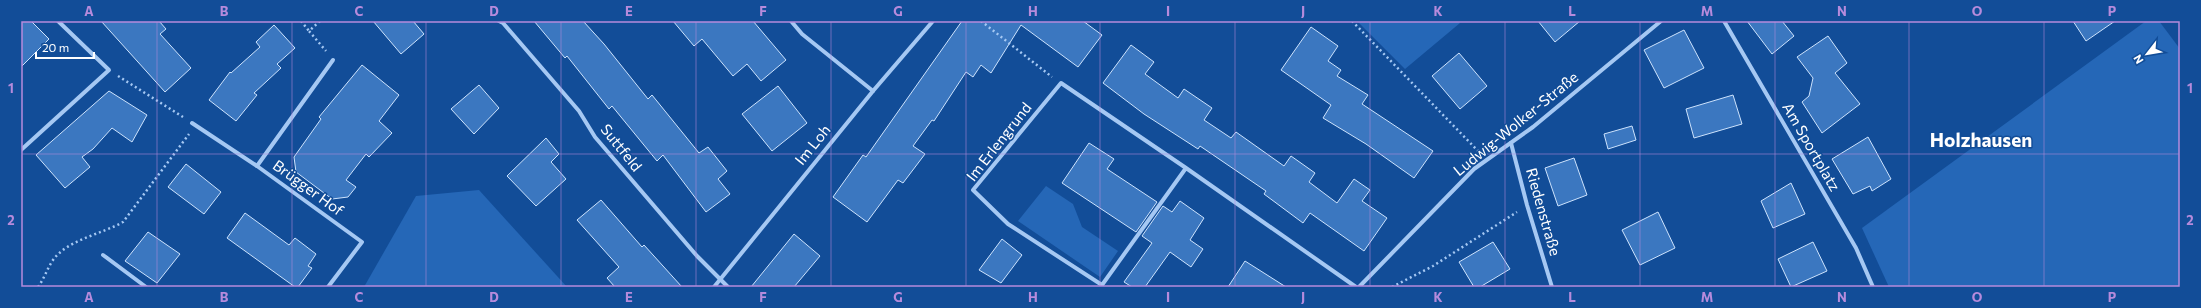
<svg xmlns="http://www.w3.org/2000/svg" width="2201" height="308" font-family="Commissioner,sans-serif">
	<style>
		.green { fill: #2567b7 }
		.building { fill: #3b77c0; stroke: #cde3fd }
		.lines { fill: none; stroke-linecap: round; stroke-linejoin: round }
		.path { stroke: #a5c8f3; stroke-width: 2.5; stroke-dasharray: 2 3; stroke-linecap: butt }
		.minor { stroke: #a5c8f3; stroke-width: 4 }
		.grid { fill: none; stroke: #b68bdc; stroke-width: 1; stroke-opacity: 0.55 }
		.labels { text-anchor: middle; stroke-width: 3; stroke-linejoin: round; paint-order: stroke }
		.street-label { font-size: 15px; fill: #fff; stroke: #124d98 }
		.district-label { font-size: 19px; font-weight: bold; fill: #fff; stroke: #124d98 }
		.neatline { fill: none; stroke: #b68bdc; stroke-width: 1.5 }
		.grid-label { font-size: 13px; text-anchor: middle; font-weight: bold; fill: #b68bdc }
	</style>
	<rect width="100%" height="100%" fill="#124d98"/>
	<g class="green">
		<polygon points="1357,21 1458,21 1460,23 1405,69"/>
		<polygon points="2146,21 2159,21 2180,49 2180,287 1889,287 1862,228"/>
		<polygon points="1046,186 1073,204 1082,227 1118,251 1100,277 1018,221"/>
		<polygon points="479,190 567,287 364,287 416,196"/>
	</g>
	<g class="building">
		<polygon points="21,21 31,21 49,39 21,67"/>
		<polygon points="101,21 159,21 166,29 160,34 191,68 165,92"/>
		<polygon points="373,21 413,21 424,34 401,54"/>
		<polygon points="534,21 583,21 604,44 648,99 652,95 699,153 708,147 727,171 718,179 730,194 706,212 663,155 657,161 612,106 609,109 567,56 565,58"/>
		<polygon points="673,21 753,21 786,60 761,81 747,64 733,76 702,39 694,46"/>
		<polygon points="962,21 1083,21 1102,35 1078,67 1021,25 991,73 981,65 973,77 966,72 934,121 932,120 913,146 925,154 903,183 898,180 867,222 833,197 863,155 866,157"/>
		<polygon points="1538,21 1580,21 1555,42"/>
		<polygon points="1747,21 1782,21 1794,36 1772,54"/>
		<polygon points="2073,21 2115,21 2086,41"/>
		<polygon points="274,25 295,48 277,64 281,68 254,93 257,95 236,121 209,100 230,72 231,73 260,47 256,42"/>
		<polygon points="1311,27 1338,46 1328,61 1341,70 1337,76 1368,95 1362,104 1433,151 1414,178 1366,144 1323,118 1331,105 1281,70"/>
		<polygon points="1684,30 1704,68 1664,88 1644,50"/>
		<polygon points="1828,36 1847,63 1835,73 1860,104 1822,133 1802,102 1809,96 1813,78 1797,57"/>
		<polygon points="1131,45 1154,62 1145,74 1178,98 1184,89 1212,108 1204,120 1231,138 1236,132 1284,166 1291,156 1315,173 1309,182 1337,203 1354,179 1370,190 1362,201 1387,218 1364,251 1310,213 1303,223 1264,194 1266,191 1200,146 1198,149 1144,114 1103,83"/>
		<polygon points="1459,53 1487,86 1460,109 1432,76"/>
		<polygon points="362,65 399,95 379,121 392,133 369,157 366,154 346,180 356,187 348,197 332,199 296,172 294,157 321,119 319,117"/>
		<polygon points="479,85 499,108 474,134 451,109"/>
		<polygon points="778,86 807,123 772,151 742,114"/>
		<polygon points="109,91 147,115 132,142 112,128 93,149 82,157 90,167 65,188 36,155"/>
		<polygon points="1733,95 1742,124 1694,138 1686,109"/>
		<polygon points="1632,126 1636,140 1608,149 1604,134"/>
		<polygon points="1868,137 1891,179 1872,191 1870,186 1853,194 1832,159"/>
		<polygon points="546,138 559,154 551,162 566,179 536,206 507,176"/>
		<polygon points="1089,143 1114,159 1107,169 1157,202 1136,232 1062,183"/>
		<polygon points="1574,158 1587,195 1558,206 1545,168"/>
		<polygon points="186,164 221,192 204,214 168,187"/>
		<polygon points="1791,183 1805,214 1773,228 1761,201"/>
		<polygon points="601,200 642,247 644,245 682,287 615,287 607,278 619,267 577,220"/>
		<polygon points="1180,201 1204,218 1190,240 1203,249 1191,267 1170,252 1145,287 1132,287 1124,282 1152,243 1142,236 1163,206 1172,212"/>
		<polygon points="1658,212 1675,248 1640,265 1622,230"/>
		<polygon points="245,213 289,245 295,238 316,254 308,266 312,268 298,287 295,287 227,238"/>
		<polygon points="148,232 180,254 157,283 125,261"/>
		<polygon points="794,234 820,256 794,287 751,287"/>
		<polygon points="1002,239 1022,255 1001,283 979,270"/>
		<polygon points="1493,242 1510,269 1480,287 1474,287 1459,262"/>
		<polygon points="1813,242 1827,271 1791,287 1778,259"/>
		<polygon points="1245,261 1286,287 1228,287"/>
	</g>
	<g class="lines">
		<g class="path">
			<polyline points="301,21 309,31"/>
			<polyline points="320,21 309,31 326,51"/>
			<polyline points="981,21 1052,77"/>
			<polyline points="1352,21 1479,152"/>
			<polyline points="118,76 183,117"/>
			<path d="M38,287C44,279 47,269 53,260C67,240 102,234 123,222L189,134"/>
			<polyline points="1392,287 1433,266 1517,212"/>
		</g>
		<g class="minor">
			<polyline points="499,21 503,23 579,111 595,137 697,256 728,287"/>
			<polyline points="791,21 802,34 873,91"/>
			<polyline points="1724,21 1856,248 1873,287"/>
			<polyline points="192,123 257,166 362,242 328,287"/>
			<polyline points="1511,143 1527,205 1552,287"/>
			<polyline points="21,150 109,70 58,21"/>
			<polyline points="257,166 333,60"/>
			<polyline points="1186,168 1102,285 1008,224 973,190 1061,83 1186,168 1356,287"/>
			<polyline points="103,255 146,287"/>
			<polyline points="714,287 873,91 933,21"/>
			<polyline points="1359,287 1474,169 1533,127 1661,21"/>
		</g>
	</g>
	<path class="grid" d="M157,21V287M292,21V287M426,21V287M561,21V287M696,21V287M831,21V287M966,21V287M1100,21V287M1235,21V287M1370,21V287M1505,21V287M1640,21V287M1775,21V287M1909,21V287M2044,21V287M21,154H2180"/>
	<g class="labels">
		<g class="street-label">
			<text transform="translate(1516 124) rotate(-39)" y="5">Ludwig-Wolker-Straße</text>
			<text transform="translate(999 142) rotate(-52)" y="5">Im Erlengrund</text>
			<text transform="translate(813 145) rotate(-51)" y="5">Im Loh</text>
			<text transform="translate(1811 147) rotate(60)" y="5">Am Sportplatz</text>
			<text transform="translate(621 148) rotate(51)" y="5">Suttfeld</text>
			<text transform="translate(308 188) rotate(36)" y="5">Brügger Hof</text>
			<text transform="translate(1543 212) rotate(74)" y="5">Riedenstraße</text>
		</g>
		<g class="district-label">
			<text x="1981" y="147">Holzhausen</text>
		</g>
	</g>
	<rect width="2201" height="308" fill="none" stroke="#124d98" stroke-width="44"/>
	<g transform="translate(2147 54) rotate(239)" stroke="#124d98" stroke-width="3" paint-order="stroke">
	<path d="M0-3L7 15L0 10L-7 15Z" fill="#ffffff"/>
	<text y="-6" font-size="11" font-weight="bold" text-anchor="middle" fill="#ffffff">N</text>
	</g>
	<path d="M36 52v6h58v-6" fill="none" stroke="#ffffff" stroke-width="2"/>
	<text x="42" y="52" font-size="12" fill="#ffffff" stroke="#124d98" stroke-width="3" paint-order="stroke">20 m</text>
	<rect x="22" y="22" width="2157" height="264" class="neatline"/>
	<g class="grid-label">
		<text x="89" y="16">A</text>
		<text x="224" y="16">B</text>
		<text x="359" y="16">C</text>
		<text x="494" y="16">D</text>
		<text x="629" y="16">E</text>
		<text x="763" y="16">F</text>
		<text x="898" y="16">G</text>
		<text x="1033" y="16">H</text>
		<text x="1168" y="16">I</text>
		<text x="1303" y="16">J</text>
		<text x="1438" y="16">K</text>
		<text x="1572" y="16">L</text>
		<text x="1707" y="16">M</text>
		<text x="1842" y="16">N</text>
		<text x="1977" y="16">O</text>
		<text x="2112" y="16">P</text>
		<text x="11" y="93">1</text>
		<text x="2190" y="93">1</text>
		<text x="11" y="225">2</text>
		<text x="2190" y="225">2</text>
		<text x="89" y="302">A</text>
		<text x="224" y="302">B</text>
		<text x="359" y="302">C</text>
		<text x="494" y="302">D</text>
		<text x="629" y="302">E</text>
		<text x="763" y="302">F</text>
		<text x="898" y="302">G</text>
		<text x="1033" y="302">H</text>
		<text x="1168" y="302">I</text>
		<text x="1303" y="302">J</text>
		<text x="1438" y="302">K</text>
		<text x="1572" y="302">L</text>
		<text x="1707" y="302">M</text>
		<text x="1842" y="302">N</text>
		<text x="1977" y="302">O</text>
		<text x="2112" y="302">P</text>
	</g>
</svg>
